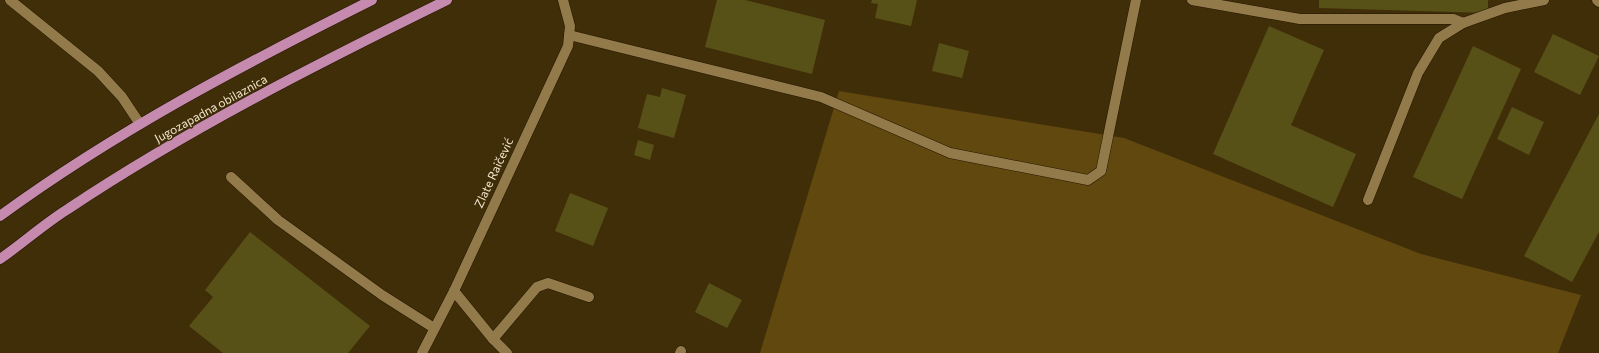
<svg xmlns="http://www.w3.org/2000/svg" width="1599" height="353" font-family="Commissioner,sans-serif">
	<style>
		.green { fill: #61480f }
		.building { fill: #575118 }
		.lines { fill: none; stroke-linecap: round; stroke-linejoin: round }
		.service-casing { stroke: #231700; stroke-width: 11 }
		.minor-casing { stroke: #231700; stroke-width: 11 }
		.primary-casing { stroke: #231700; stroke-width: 11 }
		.service { stroke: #937a4a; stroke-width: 10 }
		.minor { stroke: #937a4a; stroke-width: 10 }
		.primary { stroke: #c78aaf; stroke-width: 10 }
		.labels { text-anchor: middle; stroke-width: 3; stroke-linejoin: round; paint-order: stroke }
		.street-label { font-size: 12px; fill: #f3e6cd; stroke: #402e08 }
	</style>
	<rect width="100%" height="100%" fill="#402e08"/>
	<polygon class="green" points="839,91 1124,138 1421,254 1581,295 1558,353 760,353"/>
	<g class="building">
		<polygon points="717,0 745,0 825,20 812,74 705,47"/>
		<polygon points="872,0 917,0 911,26 875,18 878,4 871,3"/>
		<polygon points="1319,0 1488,0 1488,13 1319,8"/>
		<polygon points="1269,26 1324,50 1291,125 1356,154 1333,207 1213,154"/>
		<polygon points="1553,34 1599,56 1580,95 1534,72"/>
		<polygon points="939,43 969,51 962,78 932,71"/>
		<polygon points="1473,46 1521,69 1462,199 1413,177"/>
		<polygon points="662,88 686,95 674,138 638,128 647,94 660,97"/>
		<polygon points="1512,107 1544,122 1529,155 1497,139"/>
		<polygon points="1599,114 1599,232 1572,282 1524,256"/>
		<polygon points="638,140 654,145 650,160 634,155"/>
		<polygon points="570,193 608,208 593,246 555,231"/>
		<polygon points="250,232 370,326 348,353 223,353 189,326 213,297 205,290"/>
		<polygon points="709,283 742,300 727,328 695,312"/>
	</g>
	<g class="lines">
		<defs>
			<g id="service">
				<polyline points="1192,0 1300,19 1453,19 1463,23"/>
				<polyline points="1597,0 1599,2"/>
				<polyline points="569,35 821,97 950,153 1088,180 1101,171 1136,0"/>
				<polyline points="231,177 278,220 382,295 434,328"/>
				<polyline points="1368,200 1418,73 1439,38 1463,23 1505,8 1544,0"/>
				<polyline points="454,291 493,339 507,353"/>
				<polyline points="493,339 537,287 548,283 589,297"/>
				<polyline points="680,353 681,351"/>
			</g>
			<g id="minor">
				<polyline points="10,0 98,71 122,97 140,124"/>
				<polyline points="422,353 454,291 568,46 570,26 563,0"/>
			</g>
			<g id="primary">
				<path d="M0,216C116,131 244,64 372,0"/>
				<path d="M0,259C23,243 44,224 68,209C188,129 317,64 447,0"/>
			</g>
		</defs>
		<use href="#service" class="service-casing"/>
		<use href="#minor" class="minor-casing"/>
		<use href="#primary" class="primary-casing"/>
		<use href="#service" class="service"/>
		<use href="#minor" class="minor"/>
		<use href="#primary" class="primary"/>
	</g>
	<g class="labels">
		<g class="street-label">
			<text transform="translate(211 109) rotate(-29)" y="4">Jugozapadna obilaznica</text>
			<text transform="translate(494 173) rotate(-65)" y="4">Zlate Raičević</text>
		</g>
	</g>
</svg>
